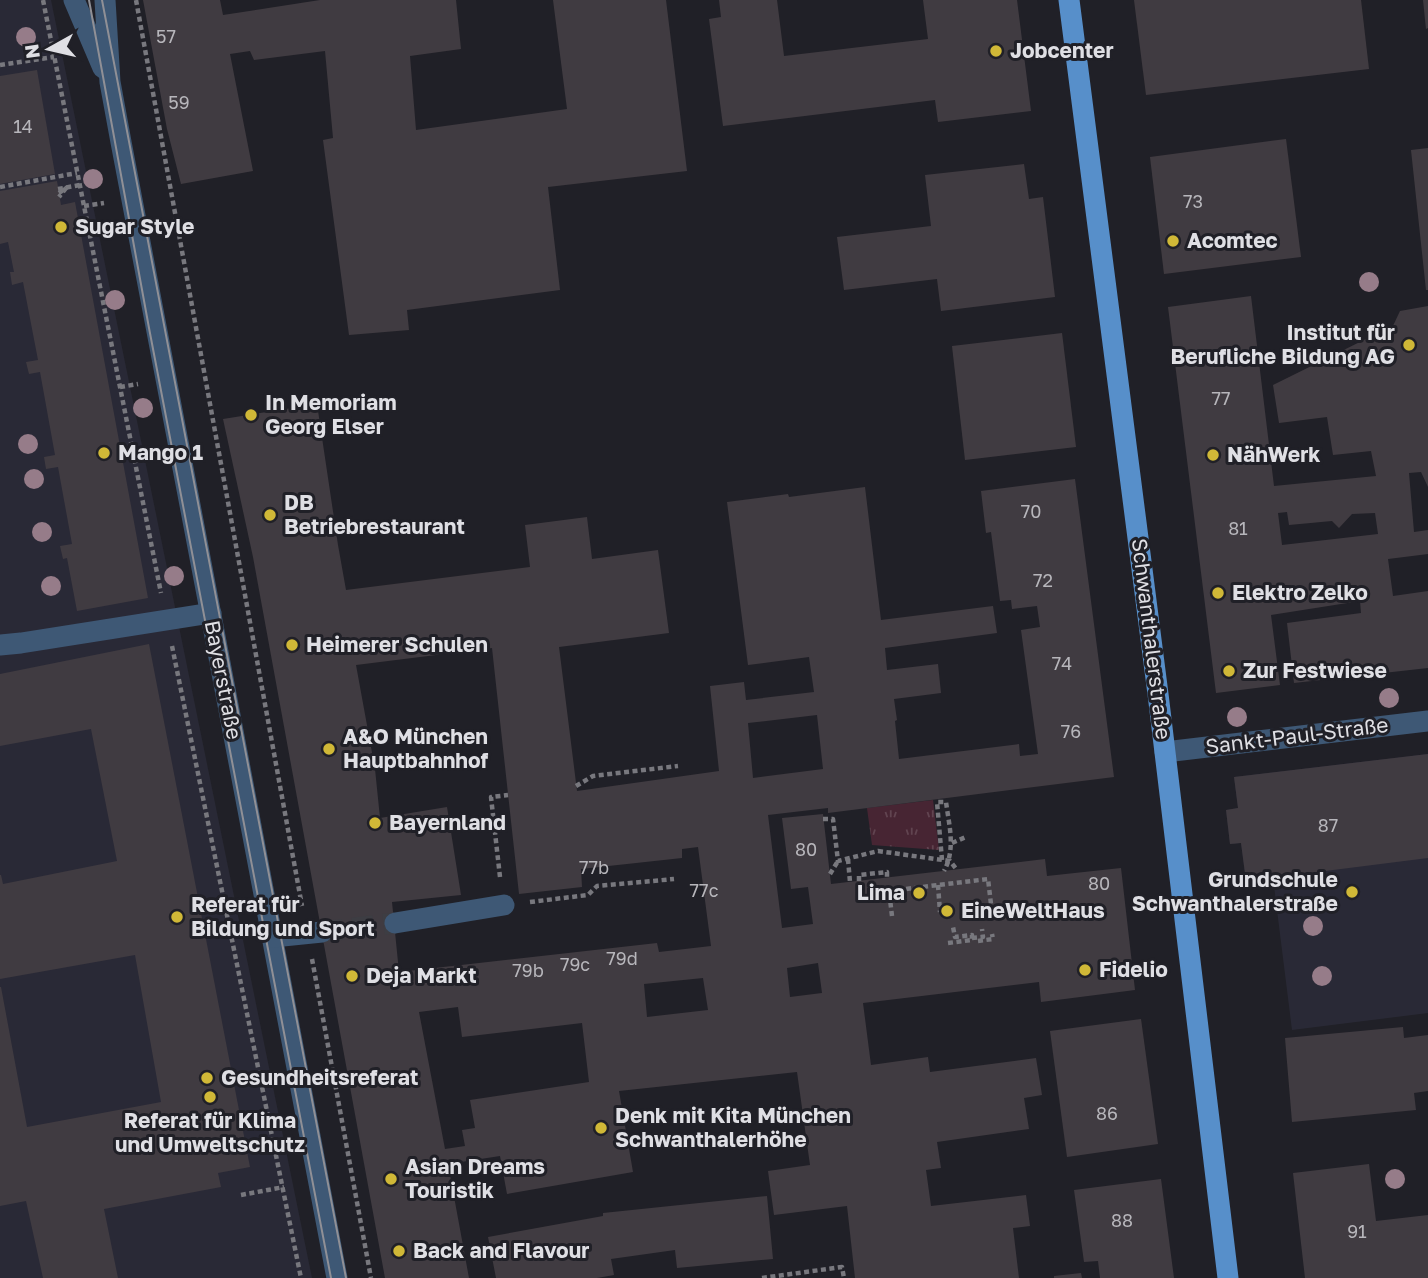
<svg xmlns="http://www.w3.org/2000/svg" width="1428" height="1278" font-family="'Golos Text',sans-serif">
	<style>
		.built { fill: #292936 }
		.grass { fill: url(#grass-tufts) }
		.building { fill: #403b41; fill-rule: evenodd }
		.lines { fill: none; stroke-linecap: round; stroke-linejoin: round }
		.minor-tunnel { stroke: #3d3d43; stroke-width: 21; stroke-dasharray: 21 10; stroke-linecap: butt }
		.path { stroke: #78787e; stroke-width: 4.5; stroke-dasharray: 5 3.5; stroke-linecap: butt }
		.minor { stroke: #3e5875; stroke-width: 21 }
		.major { stroke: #578fca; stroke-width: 21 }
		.tram { stroke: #909096; stroke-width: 2 }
		.tree { fill: #967c89 }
		.poi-dot { fill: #d0b837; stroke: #202027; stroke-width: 2.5 }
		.labels { text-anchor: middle; stroke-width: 6; stroke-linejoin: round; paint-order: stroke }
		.number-label { font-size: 18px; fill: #b7b6bb }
		.poi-label { font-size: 21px; font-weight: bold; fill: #dfdfe4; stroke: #202027; text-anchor: start }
		.street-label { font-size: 21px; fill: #dfdfe4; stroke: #202027 }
	</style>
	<defs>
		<pattern id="grass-tufts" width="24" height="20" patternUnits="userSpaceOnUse" patternTransform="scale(1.75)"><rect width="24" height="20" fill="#472533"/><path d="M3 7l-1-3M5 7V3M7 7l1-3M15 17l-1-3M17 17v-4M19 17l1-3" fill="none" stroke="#614450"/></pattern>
	</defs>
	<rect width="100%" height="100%" fill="#202027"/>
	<g class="built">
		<polygon points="0,0 51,0 312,1278 0,1278"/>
		<polygon points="1428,754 1428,1013 1292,1030 1273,878 1246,881 1241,843 1230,844 1226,810 1238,808 1234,777"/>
	</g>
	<polygon class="grass" points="933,800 939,850 872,845 867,808"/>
	<g class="building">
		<polygon points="143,0 220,0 223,15 320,0 456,0 461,49 410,56 416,130 567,109 553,0 666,0 687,171 548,187 560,290 407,310 409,330 349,335 323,140 333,138 325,51 254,60 250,51 230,54 253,171 181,184 167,129"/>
		<polygon points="719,0 777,0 784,56 928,39 923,0 1017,0 1031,111 938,122 935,100 723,126 709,19 721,17"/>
		<polygon points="1134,0 1361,0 1369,69 1146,95"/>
		<polygon points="1423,0 1428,0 1428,28 1426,29"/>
		<polygon points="37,70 55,174 0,184 0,76"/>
		<polygon points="1286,139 1301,257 1164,274 1150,157"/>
		<polygon points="1428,148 1428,290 1426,290 1411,150"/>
		<polygon points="1024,164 1029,199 1043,197 1055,297 941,311 937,279 844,290 837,237 931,226 925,175"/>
		<polygon points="57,181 61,205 75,202 148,598 77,611 67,558 63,559 60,546 72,544 58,467 46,469 44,457 55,455 40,372 29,374 26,362 38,360 23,282 12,285 10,272 14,272 8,242 0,244 0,191"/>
		<path d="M1251,296L1274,486L1376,476L1371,451L1333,455L1327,417L1279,423L1273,385L1378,333L1392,328L1400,311L1428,306V487L1421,472L1409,473L1414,532L1428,530V554L1388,559L1393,596L1428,591V668L1294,683L1287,623L1361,613L1360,601L1271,615L1280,685L1216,693L1168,307ZM1287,512L1289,525L1332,521L1339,528L1352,514L1375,513L1378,534L1282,545L1278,513Z"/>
		<polygon points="1062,333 1076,447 965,460 952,346"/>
		<path d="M317,404L338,545L346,590L530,567L525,525L587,517L592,559L658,550L669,633L559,647L577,791L719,771L710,686L744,682L746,700L814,692L809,657L748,665L727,502L788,494L789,497L865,487L881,620L993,606L997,633L885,648L887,670L938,664L941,693L894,699L897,720L895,721L899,759L1019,744L1020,756L1038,754L1021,630L1040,627L1037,606L1012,609L1011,600L1000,601L991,532L986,533L981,491L1075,479L1114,777L828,813V808L768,815L782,928L813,924L808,887L791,889L782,818L823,814L831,884L1045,859L1047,876L1121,868L1135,990L1041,1002L1039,982L863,1003L871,1065L928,1057L930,1072L1036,1058L1042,1095L1024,1098L1029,1129L937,1142L941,1168L926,1170L931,1206L1026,1195L1030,1226L1013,1228L1019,1278H855L847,1206L774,1215L768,1171L810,1165L797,1072L619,1091L633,1172L507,1194L500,1156L448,1164L469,1278H385L253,557L223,419ZM492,648L519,894L582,887L581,869L682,858V849L698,847L711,946L659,952L657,943L399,972L392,902L461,895L447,807L380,818L375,769L356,665ZM817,715L823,769L753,778L748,723ZM818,963L822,993L790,997L787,968ZM703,978L708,1010L647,1017L644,984ZM458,1007L462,1037L582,1023L589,1082L470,1100L475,1128L462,1130L465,1146L445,1149L419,1012Z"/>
		<polygon points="149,644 250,1167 218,1173 221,1187 104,1209 118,1278 43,1278 26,1201 0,1206 0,987 1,987 27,1127 161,1102 135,955 0,979 0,875 1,875 3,884 117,861 91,729 0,746 0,674"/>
		<polygon points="1428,754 1428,858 1246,881 1241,843 1230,844 1226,810 1238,808 1234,777"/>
		<polygon points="1141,1019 1158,1144 1067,1157 1050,1031"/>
		<polygon points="1403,1027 1404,1038 1428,1035 1428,1091 1414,1093 1416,1110 1292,1122 1285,1038"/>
		<polygon points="1369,1164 1376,1221 1428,1215 1428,1278 1305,1278 1293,1173"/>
		<polygon points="1161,1179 1174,1278 1100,1278 1098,1261 1084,1262 1074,1190"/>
		<polygon points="767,1196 773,1259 677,1268 675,1250 611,1259 614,1275 597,1278 496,1278 488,1237 603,1216 603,1213"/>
		<polygon points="1081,1273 1082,1278 1054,1278 1054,1276"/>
	</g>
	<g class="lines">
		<polyline class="minor-tunnel" points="322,932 395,923"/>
		<g class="path">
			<polyline points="43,0 161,593"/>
			<polyline points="136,0 302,906"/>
			<polyline points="0,65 54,57"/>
			<polyline points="0,187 77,173"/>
			<polyline points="58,189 80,185"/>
			<polyline points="59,193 66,188 59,197"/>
			<polyline points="84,206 104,203"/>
			<polyline points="120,387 138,384"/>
			<polyline points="172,646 301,1278"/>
			<polyline points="576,786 593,776 678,766"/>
			<polyline points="823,819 833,819 838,861 878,851 950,861 957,870"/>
			<polyline points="952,843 966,837"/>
			<polyline points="848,859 850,882"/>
			<path d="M942,860L937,802H946C949,825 956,849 944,871"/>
			<polyline points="830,874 838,861"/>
			<polyline points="500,877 491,797 508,795"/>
			<polyline points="859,881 859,875 887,872 887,877"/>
			<polyline points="938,885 940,912"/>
			<polyline points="530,902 588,895 597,886 674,879"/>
			<polyline points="892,916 889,891 988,879 991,904"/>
			<polyline points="972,938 983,937 982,929"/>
			<polyline points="978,941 993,939 992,934"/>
			<polyline points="948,943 972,940 972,935 955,937 953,927"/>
			<polyline points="312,959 371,1278"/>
			<polyline points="241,1195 284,1187"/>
			<polyline points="762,1278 842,1267 844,1278"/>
		</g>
		<g class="minor">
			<polyline points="74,0 103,68"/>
			<polyline points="105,0 110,82 121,142 337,1278"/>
			<polyline points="0,645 21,643 211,613"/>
			<polyline points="1165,752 1428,721"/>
			<polyline points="395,923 504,905"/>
			<polyline points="273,937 322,932"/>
		</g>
		<polyline class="major" points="1069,0 1158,694 1228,1278"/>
		<g class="tram">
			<polyline points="89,0 149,328 331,1278"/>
			<polyline points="102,0 346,1278"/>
		</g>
	</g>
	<g class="tree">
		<circle cx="26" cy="37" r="10"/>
		<circle cx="93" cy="179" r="10"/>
		<circle cx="1369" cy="282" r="10"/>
		<circle cx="115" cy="300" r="10"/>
		<circle cx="143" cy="408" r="10"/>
		<circle cx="28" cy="444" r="10"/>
		<circle cx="34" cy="479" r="10"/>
		<circle cx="42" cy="532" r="10"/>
		<circle cx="174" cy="576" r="10"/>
		<circle cx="51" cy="586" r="10"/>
		<circle cx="1389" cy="698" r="10"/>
		<circle cx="1237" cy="717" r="10"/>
		<circle cx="1313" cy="926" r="10"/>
		<circle cx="1322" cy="976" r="10"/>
		<circle cx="1395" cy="1179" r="10"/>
	</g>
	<g class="poi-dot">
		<circle cx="996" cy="51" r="7"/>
		<circle cx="61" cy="227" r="7"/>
		<circle cx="1173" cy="241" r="7"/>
		<circle cx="1409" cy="345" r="7"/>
		<circle cx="251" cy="415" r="7"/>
		<circle cx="104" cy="453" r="7"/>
		<circle cx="1213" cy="455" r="7"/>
		<circle cx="270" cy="515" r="7"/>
		<circle cx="1218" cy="593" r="7"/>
		<circle cx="292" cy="645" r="7"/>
		<circle cx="1229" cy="671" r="7"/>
		<circle cx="329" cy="749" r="7"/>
		<circle cx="375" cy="823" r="7"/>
		<circle cx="1352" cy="892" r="7"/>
		<circle cx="919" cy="893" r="7"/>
		<circle cx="947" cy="911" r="7"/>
		<circle cx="177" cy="917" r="7"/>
		<circle cx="1085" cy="970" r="7"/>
		<circle cx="352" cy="976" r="7"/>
		<circle cx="207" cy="1078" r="7"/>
		<circle cx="210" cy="1097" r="7"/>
		<circle cx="601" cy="1128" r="7"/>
		<circle cx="391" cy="1179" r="7"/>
		<circle cx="399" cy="1251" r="7"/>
	</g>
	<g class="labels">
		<g class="number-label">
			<text x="166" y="43">57</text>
			<text x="179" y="109">59</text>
			<text x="23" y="133">14</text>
			<text x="1193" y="208">73</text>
			<text x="1221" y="405">77</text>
			<text x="1031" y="518">70</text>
			<text x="1238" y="535">81</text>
			<text x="1043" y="587">72</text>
			<text x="1062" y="670">74</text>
			<text x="1071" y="738">76</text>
			<text x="1328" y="832">87</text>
			<text x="806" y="856">80</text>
			<text x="594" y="874">77b</text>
			<text x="1099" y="890">80</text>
			<text x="704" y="897">77c</text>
			<text x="622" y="965">79d</text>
			<text x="575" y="971">79c</text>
			<text x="528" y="977">79b</text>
			<text x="1107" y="1120">86</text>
			<text x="1122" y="1227">88</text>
			<text x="1357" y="1238">91</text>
		</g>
		<g class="poi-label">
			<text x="1010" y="58">Jobcenter</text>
			<text x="75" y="234">Sugar Style</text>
			<text x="1187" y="248">Acomtec</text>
			<text x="1395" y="340" text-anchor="end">Institut für<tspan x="1395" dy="24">Berufliche Bildung AG</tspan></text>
			<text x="265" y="410">In Memoriam<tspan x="265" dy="24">Georg Elser</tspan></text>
			<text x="118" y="460">Mango 1</text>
			<text x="1227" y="462">NähWerk</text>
			<text x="284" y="510">DB<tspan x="284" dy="24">Betriebrestaurant</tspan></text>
			<text x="1232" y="600">Elektro Zelko</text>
			<text x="306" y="652">Heimerer Schulen</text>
			<text x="1243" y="678">Zur Festwiese</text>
			<text x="343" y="744">A&amp;O München<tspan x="343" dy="24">Hauptbahnhof</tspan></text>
			<text x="389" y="830">Bayernland</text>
			<text x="1338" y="887" text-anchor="end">Grundschule<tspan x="1338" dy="24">Schwanthalerstraße</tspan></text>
			<text x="905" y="900" text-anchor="end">Lima</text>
			<text x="191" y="912">Referat für<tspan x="191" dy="24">Bildung und Sport</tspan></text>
			<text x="961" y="918">EineWeltHaus</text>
			<text x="1099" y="977">Fidelio</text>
			<text x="366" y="983">Deja Markt</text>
			<text x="221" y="1085">Gesundheitsreferat</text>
			<text x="615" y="1123">Denk mit Kita München<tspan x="615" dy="24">Schwanthalerhöhe</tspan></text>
			<text x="210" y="1128" text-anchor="middle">Referat für Klima<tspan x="210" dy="24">und Umweltschutz</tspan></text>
			<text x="405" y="1174">Asian Dreams<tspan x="405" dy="24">Touristik</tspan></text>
			<text x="413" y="1258">Back and Flavour</text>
		</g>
		<g class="street-label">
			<text transform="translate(1151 639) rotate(83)" y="7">Schwanthalerstraße</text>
			<text transform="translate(223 680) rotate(79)" y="7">Bayerstraße</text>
			<text transform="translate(1297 736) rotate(-7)" y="7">Sankt-Paul-Straße</text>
		</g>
	</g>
	<g transform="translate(49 49) rotate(262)" stroke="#202027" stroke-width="5" paint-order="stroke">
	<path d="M0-5L12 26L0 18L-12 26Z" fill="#dfdfe4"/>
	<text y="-10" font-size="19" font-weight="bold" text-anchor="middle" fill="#dfdfe4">N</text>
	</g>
</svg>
